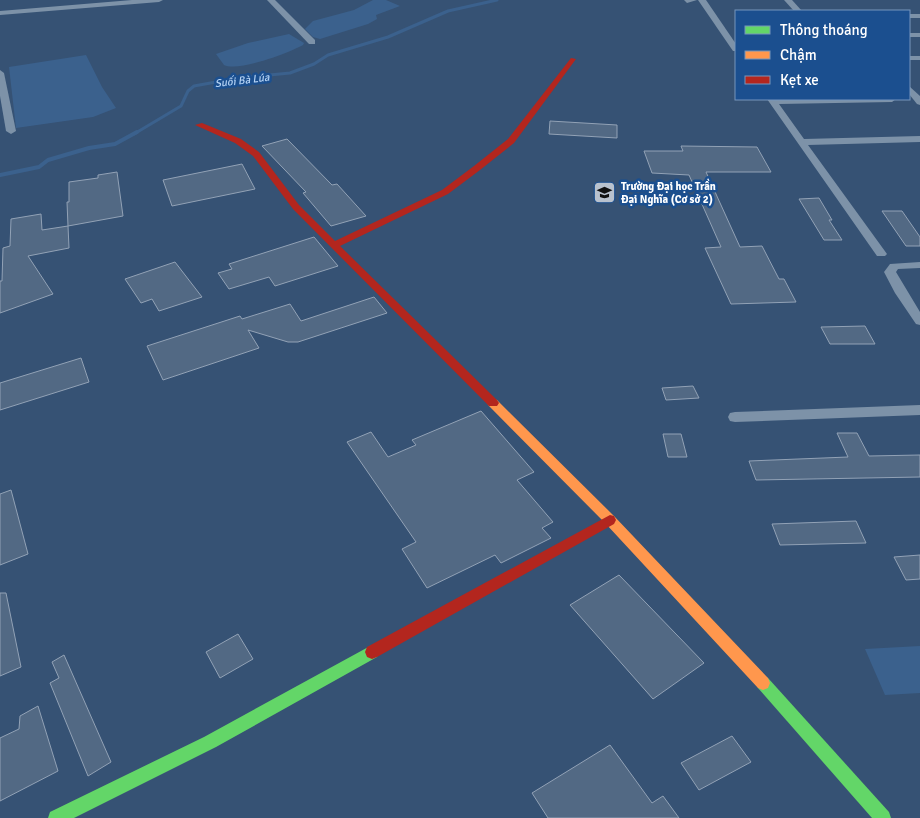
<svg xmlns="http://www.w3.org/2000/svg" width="920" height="818" font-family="Signika,sans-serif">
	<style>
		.water { fill: #3b618d }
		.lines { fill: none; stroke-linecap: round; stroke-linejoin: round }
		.stream-far1 { stroke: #3b618d; stroke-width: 3 }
		.stream { stroke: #3b618d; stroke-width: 4 }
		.building { fill: #526984; stroke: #92a2b6 }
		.street { fill: #7d92a8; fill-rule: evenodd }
		.fast { fill: #63d668; fill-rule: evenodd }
		.slow { fill: #ff974d; fill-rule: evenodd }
		.jam { fill: #b3261e; fill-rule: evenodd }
		.labels { text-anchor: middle; stroke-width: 5; stroke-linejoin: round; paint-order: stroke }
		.far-water-label { font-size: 11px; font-style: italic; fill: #b5d3f5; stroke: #1b4f8f }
		.far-poi-label { font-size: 11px; font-weight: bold; fill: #fff; stroke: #1b4f8f; text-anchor: start }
	</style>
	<rect width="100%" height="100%" fill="#365274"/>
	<g class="water">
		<polygon points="373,0 386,0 400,6 376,15 377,19 368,24 320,39 313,37 305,29 313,21 354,10"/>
		<path d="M289,34L304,43L303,45C288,53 239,72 224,65L216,54L248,43Z"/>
		<polygon points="86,55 102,87 116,108 93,117 16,128 9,67"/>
		<polygon points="920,646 920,693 885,695 865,649"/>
	</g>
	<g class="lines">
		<polyline class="stream-far1" points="134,134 181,106 188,91 194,86 238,78 290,73 314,64 328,55 388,37 448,11 497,0"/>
		<polyline class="stream" points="0,175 39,167 48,160 89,148 115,144 137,132"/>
	</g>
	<g class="building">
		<polygon points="550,121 617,125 617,138 549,134"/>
		<polygon points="287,139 332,185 337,184 366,216 331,226 303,193 306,192 262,146"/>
		<polygon points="681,146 757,147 771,172 706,172 740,247 762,246 779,279 784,279 796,302 731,304 705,248 721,247 689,175 652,173 644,151 683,151"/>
		<polygon points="242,164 255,189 172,206 163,180"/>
		<polygon points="117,172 123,216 68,226 67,202 69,202 69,182 98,178 98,175"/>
		<polygon points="819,198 832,220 829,220 842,240 824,240 799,199"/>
		<polygon points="882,211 902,211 920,237 920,246 906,246"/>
		<polygon points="41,214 42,230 68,226 69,248 28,256 53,294 0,313 0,281 2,281 3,248 10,246 11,219"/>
		<polygon points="314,237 338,266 275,286 269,277 229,289 218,273 232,269 229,264"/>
		<polygon points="175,262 202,297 159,311 152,299 141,303 125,279"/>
		<polygon points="374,297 387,313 298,342 288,342 248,330 259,348 163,380 147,346 240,316 242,319 290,304 301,321"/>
		<polygon points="865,326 875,344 830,344 821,327"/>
		<polygon points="81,358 89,382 0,410 0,383"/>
		<polygon points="693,386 699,398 666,400 662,388"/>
		<polygon points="481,411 534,472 517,480 553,522 542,528 551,538 501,563 495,555 427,588 402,549 416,542 347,442 371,432 388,457 416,445 412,440"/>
		<polygon points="837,433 857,433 869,456 920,455 920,477 756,480 749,461 848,457"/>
		<polygon points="663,434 681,434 687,457 668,457"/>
		<polygon points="11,490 28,554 0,565 0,494"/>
		<polygon points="856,521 866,543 780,545 772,524"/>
		<polygon points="920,555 920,579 906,580 894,557"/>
		<polygon points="619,575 704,663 653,699 570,605"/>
		<polygon points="0,593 6,593 21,667 0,676"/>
		<polygon points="238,634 253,659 220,678 206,652"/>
		<polygon points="64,655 111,762 88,776 50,683 59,678 52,662"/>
		<polygon points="38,706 58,771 0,801 0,738 19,729 20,716"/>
		<polygon points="732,736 751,762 699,790 681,763"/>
		<polygon points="610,745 652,803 663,796 679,818 548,818 532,793"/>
	</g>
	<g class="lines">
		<g class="street">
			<polygon points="132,0 163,0 159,2 0,15 0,11"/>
			<polygon points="267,0 275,0 315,40 315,44 309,44"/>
			<polygon points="684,0 697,0 687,3"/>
			<polygon points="698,0 706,0 736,44 736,51 733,51"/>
			<polygon points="784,0 792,0 802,11 794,11"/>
			<rect x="909" y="14" width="11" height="4"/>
			<rect x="909" y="33" width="11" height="4"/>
			<rect x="909" y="56" width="11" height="4"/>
			<polygon points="0,70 4,73 16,131 11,134 6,131 0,96"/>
			<polygon points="909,86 920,96 920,105 917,104 909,94"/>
			<polygon points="767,99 896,99 892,102 779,104 804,139 920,136 920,142 808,145 887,254 885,256 877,256"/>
			<polygon points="920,262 920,268 898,269 896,272 920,312 920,325 916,324 895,293 884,272 890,264"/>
			<polygon points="920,405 920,415 735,422 730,421 728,417 730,413 735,412"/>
		</g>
		<g class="fast">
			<polygon points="372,645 377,647 379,652 377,657 216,747 74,818 48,818 50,812 204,737"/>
			<polygon points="763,676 768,678 889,812 891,818 872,818 758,688 756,683 758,678"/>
		</g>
		<polygon class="slow" points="493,399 497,400 614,516 768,678 770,683 768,688 763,690 758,688 606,524 489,406 487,403 489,400"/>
		<g class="jam">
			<polygon points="571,58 576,59 514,143 480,170 448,194 340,246 497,400 499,403 497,406 489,406 293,209 253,156 235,143 195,125 202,123 241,139 259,152 299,205 335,241 442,190 474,166 508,139"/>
			<polygon points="610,515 614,516 616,520 614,524 377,657 372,659 367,657 365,652 367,647"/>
		</g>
	</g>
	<defs>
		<symbol id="school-square" viewBox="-11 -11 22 22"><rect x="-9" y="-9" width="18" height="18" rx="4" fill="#b9c2ce" stroke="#1b4f8f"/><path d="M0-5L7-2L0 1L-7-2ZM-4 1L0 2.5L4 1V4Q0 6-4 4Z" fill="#111"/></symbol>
	</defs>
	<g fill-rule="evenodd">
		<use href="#school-square" x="592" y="180" width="25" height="25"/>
	</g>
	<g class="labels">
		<g class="far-water-label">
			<text transform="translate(242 80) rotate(-7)" y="4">Suối Bà Lúa</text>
		</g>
		<g class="far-poi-label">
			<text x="621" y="190">Trường Đại học Trần<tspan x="621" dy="13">Đại Nghĩa (Cơ sở 2)</tspan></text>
		</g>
	</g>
	<rect x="735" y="10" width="175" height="90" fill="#1b4f8f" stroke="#7695bc"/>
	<rect x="745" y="26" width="25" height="8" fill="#63d668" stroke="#7695bc"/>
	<text x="780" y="35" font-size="15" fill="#ffffff">Thông thoáng</text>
	<rect x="745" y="51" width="25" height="8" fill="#ff974d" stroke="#7695bc"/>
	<text x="780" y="60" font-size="15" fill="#ffffff">Chậm</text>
	<rect x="745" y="76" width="25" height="8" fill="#b3261e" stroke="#7695bc"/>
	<text x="780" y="85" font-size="15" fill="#ffffff">Kẹt xe</text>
</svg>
